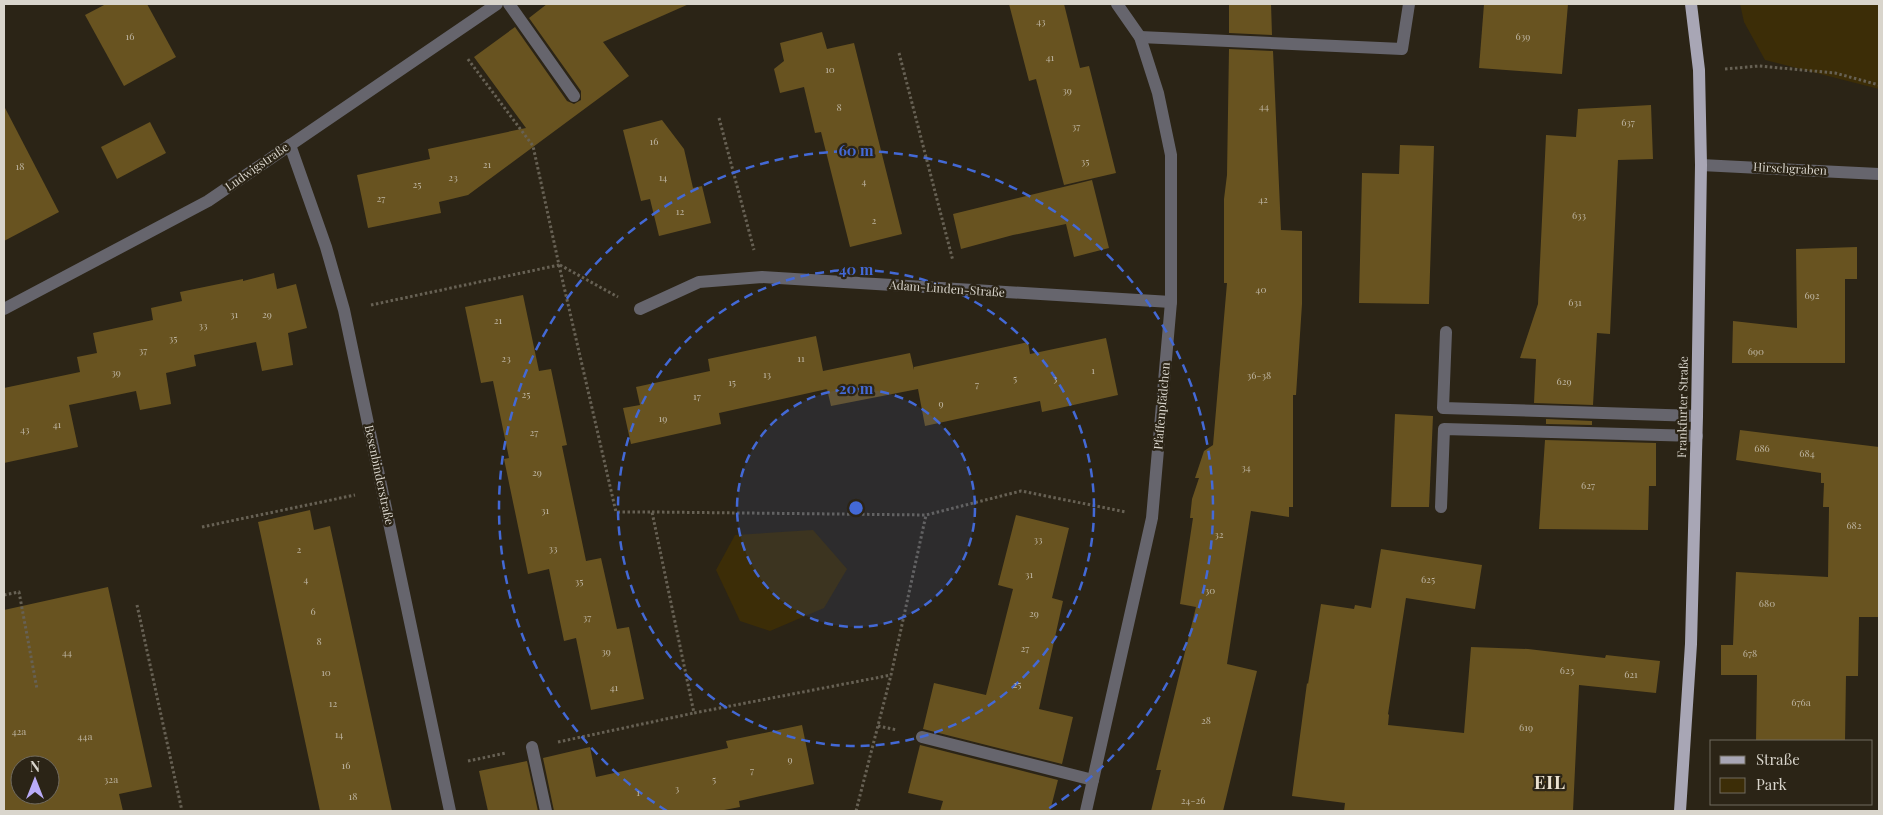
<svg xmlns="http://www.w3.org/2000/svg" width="1883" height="815" font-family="'Playfair Display',serif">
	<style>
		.green { fill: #3c2d07 }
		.building { fill: #685320; fill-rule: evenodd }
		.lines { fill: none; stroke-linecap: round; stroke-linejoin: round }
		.path { stroke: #676154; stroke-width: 3; stroke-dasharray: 2.5 2.5; stroke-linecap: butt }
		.minor { stroke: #66656d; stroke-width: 12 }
		.major { stroke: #a8a6b5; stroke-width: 12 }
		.ring { fill: none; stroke: #4369d6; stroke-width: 2.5; stroke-dasharray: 9 6 }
		.labels { text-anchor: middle; stroke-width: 4.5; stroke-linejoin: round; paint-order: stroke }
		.number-label { font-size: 10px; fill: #bdb4a1 }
		.street-label { font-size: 12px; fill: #d9d5cc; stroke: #2b2416 }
		.district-label { font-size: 18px; font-weight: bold; letter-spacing: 1px; fill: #ebe2d0; stroke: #2b2416 }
		.centre { fill: #4369d6; stroke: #2b2416; stroke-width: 2.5 }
		.ring-label { font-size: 15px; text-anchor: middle; font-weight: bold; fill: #4369d6; stroke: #2b2416; stroke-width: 4.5; stroke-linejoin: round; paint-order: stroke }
	</style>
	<rect width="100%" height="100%" fill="#2b2416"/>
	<g class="green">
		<polygon points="1740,4 1879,4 1879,89 1765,60 1744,22"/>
		<polygon points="813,530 847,569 824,608 770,631 740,621 716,570 735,535"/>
	</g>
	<g class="building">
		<polygon points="106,4 147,4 176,57 124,86 85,15"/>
		<polygon points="547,4 689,4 603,42 629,76 468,195 439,202 441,213 368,228 357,175 430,159 428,149 526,128 474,57 515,27 567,101 574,104 581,100 581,91 529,18"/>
		<polygon points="1009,4 1064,4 1080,68 1089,66 1116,173 1064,185 1036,79 1029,81"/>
		<polygon points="1229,4 1271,4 1272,35 1229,33"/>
		<polygon points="1484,4 1568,4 1562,74 1479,68"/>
		<polygon points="822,32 827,49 854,43 902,234 850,247 821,132 815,133 804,87 780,93 774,69 784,61 780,43"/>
		<polygon points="1229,49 1273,51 1281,230 1302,231 1302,304 1296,395 1293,395 1293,507 1289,507 1289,517 1251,511 1227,664 1257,671 1223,811 1151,811 1161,770 1156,770 1196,607 1180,604 1193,518 1190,518 1192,499 1199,478 1195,478 1204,451 1213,445 1227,283 1224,283 1224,199 1227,175"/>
		<polygon points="1651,105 1653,159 1618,160 1610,334 1597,333 1593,405 1534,403 1536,359 1520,358 1538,304 1546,135 1576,137 1578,109"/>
		<polygon points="4,106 59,212 4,241"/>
		<polygon points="662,120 684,149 693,188 702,186 711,223 659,236 650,199 641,201 623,130"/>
		<polygon points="150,122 166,153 117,179 101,147"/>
		<polygon points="1400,145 1434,146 1429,304 1359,303 1362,173 1399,174"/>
		<polygon points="1092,180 1109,248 1074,257 1066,224 1013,235 961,249 953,214"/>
		<polygon points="1857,247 1857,279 1845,279 1845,363 1732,363 1733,321 1797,328 1796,249"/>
		<polygon points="274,273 277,289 296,284 307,328 288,333 293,365 262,371 256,342 194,355 196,366 166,373 171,404 140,410 136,391 69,405 78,447 4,463 4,388 80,372 77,357 97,353 93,333 153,320 151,308 182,301 180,292 243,279 243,281"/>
		<polygon points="523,295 539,371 551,369 567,445 562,446 586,561 601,558 617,629 629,627 644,699 591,710 576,638 564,641 549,569 528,574 504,459 509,458 493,381 481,383 465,307"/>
		<polygon points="816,336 823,371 910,353 914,370 914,367 1028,342 1030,354 1106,338 1118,395 1042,412 1040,401 925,426 918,389 831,406 823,372 827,389 719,413 721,424 631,444 623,408 640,405 636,387 710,371 708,359"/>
		<polygon points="1395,414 1433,416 1429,507 1391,507"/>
		<polygon points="1546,419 1592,421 1592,425 1546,424"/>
		<polygon points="1740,430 1879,447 1878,617 1859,617 1858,676 1846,676 1845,741 1756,741 1757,675 1721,675 1721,645 1733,645 1736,572 1828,577 1829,507 1823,507 1824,483 1821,483 1821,473 1736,460"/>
		<polygon points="1545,440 1656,443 1656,486 1649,486 1648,530 1539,529"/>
		<polygon points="310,510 314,530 330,526 392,811 320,811 258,522"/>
		<polygon points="1016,515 1069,528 1052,598 1063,601 1039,709 1073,717 1062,764 923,729 934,683 986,695 1013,589 998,585"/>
		<polygon points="1381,549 1482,565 1475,609 1406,598 1388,714 1389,715 1388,725 1464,733 1471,647 1528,649 1605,658 1606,655 1660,661 1656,693 1579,685 1573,811 1344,811 1345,803 1292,796 1307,683 1308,684 1321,604 1354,609 1355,605 1371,608"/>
		<path d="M108,587L152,787L119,794L123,811H4V610ZM20,765H50V795H20Z"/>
		<polygon points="802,725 814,784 739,801 740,807 719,811 554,811 543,758 590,747 596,777 728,748 726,741"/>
		<polygon points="920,745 1058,780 1050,811 940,811 943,801 908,793"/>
		<polygon points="527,761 538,811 488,811 479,771"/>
	</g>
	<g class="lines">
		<g class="path">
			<polyline points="899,53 953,261"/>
			<polyline points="1725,69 1759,66 1835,73 1879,85"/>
			<polyline points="719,118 754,250"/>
			<polyline points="559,265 616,512 652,512 694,713 891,675"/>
			<polyline points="560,265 618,297"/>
			<polyline points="371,305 559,265 533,146 467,58"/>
			<polyline points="652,512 926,515 1021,491 1126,512"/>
			<polyline points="202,527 355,495"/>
			<polyline points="4,595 19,592 37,689"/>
			<polyline points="137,605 182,811"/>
			<polyline points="878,726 897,730"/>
			<polyline points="558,742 694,713"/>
			<polyline points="468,761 506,753"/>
			<polyline points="856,811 891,675 926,515"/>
		</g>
		<g class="minor">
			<polyline points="509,4 574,96"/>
			<polyline points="1140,37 1402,49 1409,4"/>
			<polyline points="290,145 326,247 344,310 450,811"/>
			<polyline points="1701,165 1879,174"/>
			<polyline points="4,309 208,201 497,4"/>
			<polyline points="640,309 699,282 762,277 1171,302"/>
			<polyline points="1446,332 1443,408 1697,416"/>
			<polyline points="1441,507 1444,429 1697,436"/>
			<polyline points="922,737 1093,780"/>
			<polyline points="532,747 546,811"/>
			<polyline points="1086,811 1152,518 1171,302 1171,155 1158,93 1140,37 1117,4"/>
		</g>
		<polyline class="major" points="1680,811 1691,644 1697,416 1701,165 1699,70 1691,4"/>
	</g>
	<circle cx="856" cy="508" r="119" fill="#4369d6" fill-opacity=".12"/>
	<g class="ring">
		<circle cx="856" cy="508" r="119"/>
		<circle cx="856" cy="508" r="238"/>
		<path d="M667 811A357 357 0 1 1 1045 811"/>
	</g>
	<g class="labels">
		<g class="number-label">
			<text x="1041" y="25">43</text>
			<text x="130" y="40">16</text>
			<text x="1523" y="40">639</text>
			<text x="1050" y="61">41</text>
			<text x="830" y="73">10</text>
			<text x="1067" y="94">39</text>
			<text x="1264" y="110">44</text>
			<text x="839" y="111">8</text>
			<text x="1628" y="126">637</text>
			<text x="1076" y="130">37</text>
			<text x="654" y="145">16</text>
			<text x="1085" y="165">35</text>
			<text x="487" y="168">21</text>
			<text x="20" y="170">18</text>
			<text x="453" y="181">23</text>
			<text x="663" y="181">14</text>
			<text x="864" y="185">4</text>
			<text x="417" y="188">25</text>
			<text x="381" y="202">27</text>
			<text x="1263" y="203">42</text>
			<text x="680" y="215">12</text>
			<text x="1579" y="219">633</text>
			<text x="874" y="224">2</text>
			<text x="1261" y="293">40</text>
			<text x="1812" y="299">692</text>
			<text x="1575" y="306">631</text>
			<text x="234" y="318">31</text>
			<text x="267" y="318">29</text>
			<text x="498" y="324">21</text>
			<text x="203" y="329">33</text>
			<text x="173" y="342">35</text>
			<text x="143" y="354">37</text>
			<text x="1756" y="355">690</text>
			<text x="506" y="362">23</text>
			<text x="801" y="362">11</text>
			<text x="1093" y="374">1</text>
			<text x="116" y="376">39</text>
			<text x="767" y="378">13</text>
			<text x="1259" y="379">36-38</text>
			<text x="1015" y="382">5</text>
			<text x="1055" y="382">3</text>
			<text x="1564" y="385">629</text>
			<text x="732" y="386">15</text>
			<text x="977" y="388">7</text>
			<text x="526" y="398">25</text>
			<text x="697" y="400">17</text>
			<text x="941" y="407">9</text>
			<text x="663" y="422">19</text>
			<text x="57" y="428">41</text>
			<text x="25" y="433">43</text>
			<text x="534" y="436">27</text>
			<text x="1762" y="452">686</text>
			<text x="1807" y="457">684</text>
			<text x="1246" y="471">34</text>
			<text x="537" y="476">29</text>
			<text x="1588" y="489">627</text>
			<text x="545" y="514">31</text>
			<text x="1854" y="529">682</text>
			<text x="1219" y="538">32</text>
			<text x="1038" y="543">33</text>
			<text x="553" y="552">33</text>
			<text x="299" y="553">2</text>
			<text x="1029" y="578">31</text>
			<text x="306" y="583">4</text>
			<text x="1428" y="583">625</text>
			<text x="579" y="585">35</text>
			<text x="1210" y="594">30</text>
			<text x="1767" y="607">680</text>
			<text x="313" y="615">6</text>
			<text x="1034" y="617">29</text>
			<text x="587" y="621">37</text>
			<text x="319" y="645">8</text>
			<text x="1025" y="652">27</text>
			<text x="606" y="655">39</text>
			<text x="67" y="656">44</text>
			<text x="1750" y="657">678</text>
			<text x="1567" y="674">623</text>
			<text x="326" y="676">10</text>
			<text x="1631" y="678">621</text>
			<text x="1017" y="688">25</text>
			<text x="614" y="691">41</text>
			<text x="1801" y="706">676a</text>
			<text x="333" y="707">12</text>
			<text x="1206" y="724">28</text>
			<text x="1526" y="731">619</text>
			<text x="19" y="735">42a</text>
			<text x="339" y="738">14</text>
			<text x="85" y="740">44a</text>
			<text x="790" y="763">9</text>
			<text x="346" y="769">16</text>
			<text x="752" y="774">7</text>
			<text x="111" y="783">32a</text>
			<text x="714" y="783">5</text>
			<text x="677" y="792">3</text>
			<text x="638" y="796">1</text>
			<text x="353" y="800">18</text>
			<text x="1193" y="804">24-26</text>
		</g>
		<g class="street-label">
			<text transform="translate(257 167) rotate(-35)" y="4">Ludwigstraße</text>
			<text transform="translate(1790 169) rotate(3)" y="4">Hirschgraben</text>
			<text transform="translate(947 289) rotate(4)" y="4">Adam-Linden-Straße</text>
			<text transform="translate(1162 406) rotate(-85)" y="4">Pfaffenpfädchen</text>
			<text transform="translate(1683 407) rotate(-89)" y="4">Frankfurter Straße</text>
			<text transform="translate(379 475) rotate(78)" y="4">Besenbinderstraße</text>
		</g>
		<g class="district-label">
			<text x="1550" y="789">EIL</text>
		</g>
	</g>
	<circle cx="856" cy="508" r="8" class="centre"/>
	<g class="ring-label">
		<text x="856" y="156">60 m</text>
		<text x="856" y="275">40 m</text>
		<text x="856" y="394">20 m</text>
	</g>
	<rect width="1883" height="815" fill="none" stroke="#d9d5cc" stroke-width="10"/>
	<rect x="1710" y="740" width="162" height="65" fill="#2b2416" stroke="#716b5f"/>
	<rect x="1720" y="756" width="25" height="8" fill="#a8a6b5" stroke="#716b5f"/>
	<text x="1756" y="765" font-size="15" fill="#d9d5cc">Straße</text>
	<rect x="1720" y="778" width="25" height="15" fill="#3c2d07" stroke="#716b5f"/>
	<text x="1756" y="790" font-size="15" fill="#d9d5cc">Park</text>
	<g transform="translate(35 780)"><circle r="24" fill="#2b2416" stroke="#716b5f"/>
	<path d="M0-4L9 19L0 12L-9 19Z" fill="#b9abf7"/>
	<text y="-8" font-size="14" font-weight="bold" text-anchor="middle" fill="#d9d5cc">N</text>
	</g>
</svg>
